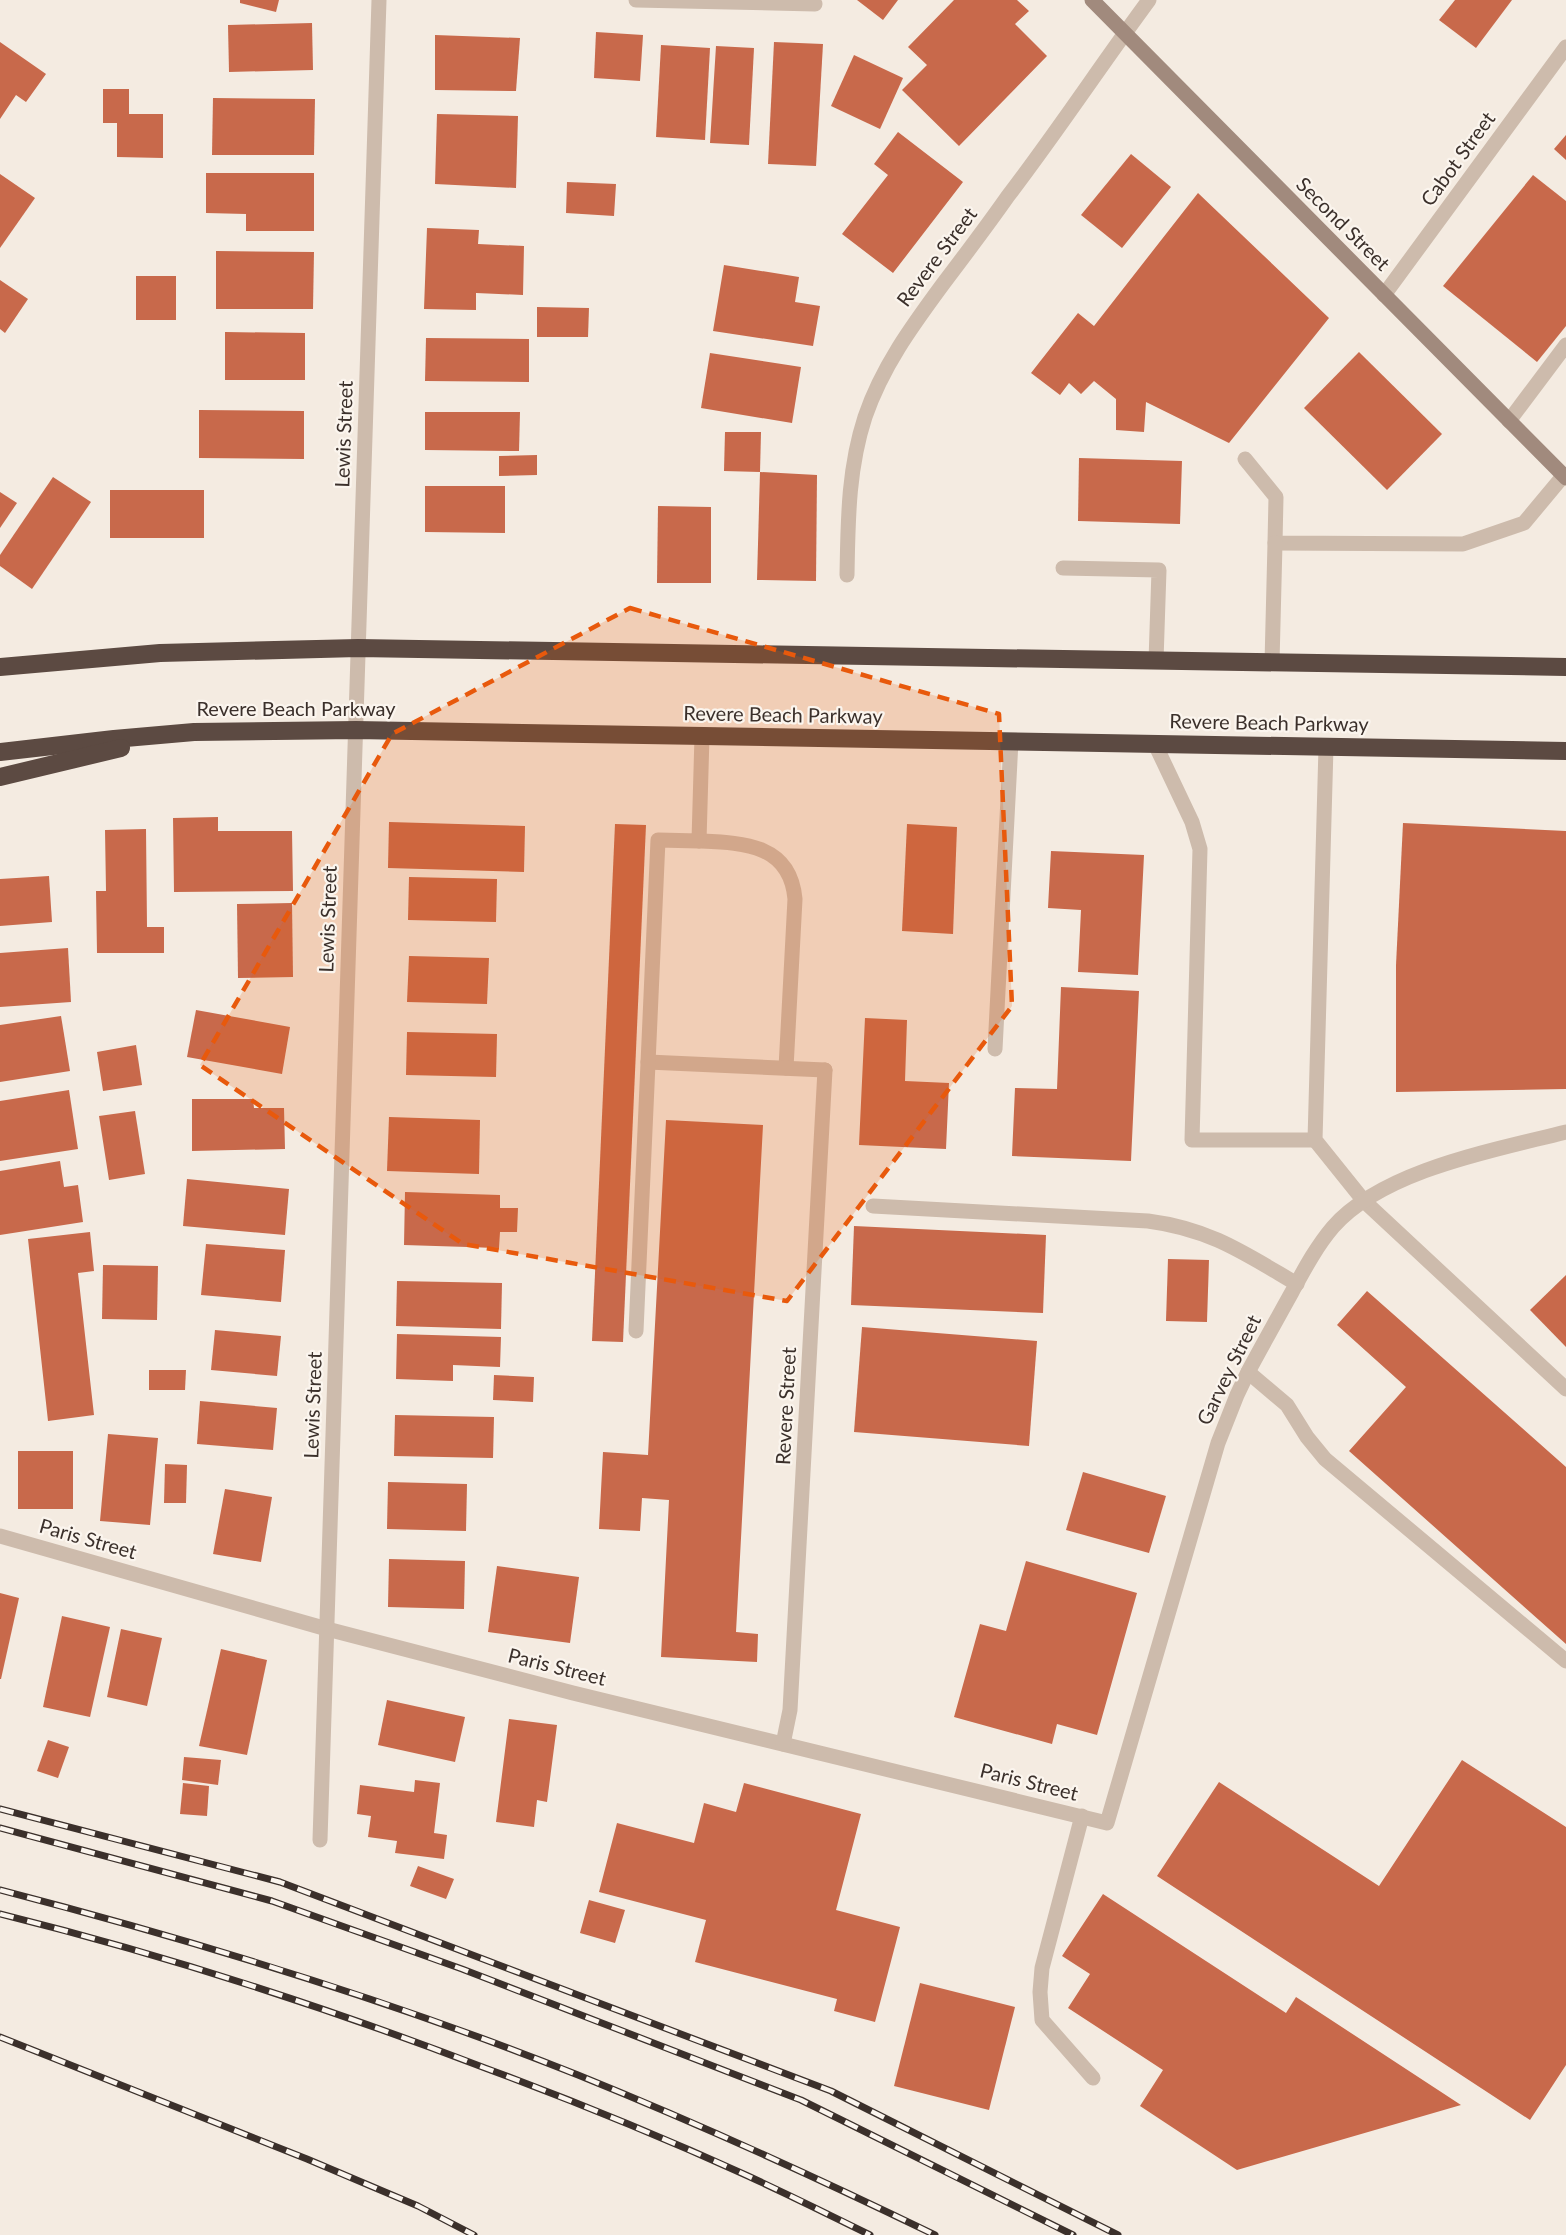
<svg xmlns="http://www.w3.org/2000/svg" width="1566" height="2235" font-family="Lato,sans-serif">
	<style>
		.building { fill: #c8694b }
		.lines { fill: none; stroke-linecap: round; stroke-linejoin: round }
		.lane { stroke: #cdbbac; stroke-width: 15 }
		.street { stroke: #cdbbac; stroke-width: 15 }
		.secondary { stroke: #a18a7d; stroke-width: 15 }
		.highway { stroke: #5c4a42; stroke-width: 18 }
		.rail-casing { stroke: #3b302b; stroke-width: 7 }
		.rail { stroke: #fbf5ee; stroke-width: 4.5; stroke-dasharray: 14; stroke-linecap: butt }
		.marked { fill: #e8590c; fill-opacity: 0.2; stroke: #e8590c; stroke-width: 4.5; stroke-dasharray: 12 8; stroke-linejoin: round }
		.labels { text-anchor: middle; stroke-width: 4.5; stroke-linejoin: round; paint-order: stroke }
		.street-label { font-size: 20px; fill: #3b302b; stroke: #fbf5ee }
	</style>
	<rect width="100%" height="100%" fill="#f4ebe1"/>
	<g class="building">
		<polygon points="240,0 279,0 276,12 240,3"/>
		<polygon points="857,0 898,0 883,20"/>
		<polygon points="954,0 1017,0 1029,11 1015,24 1047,56 959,146 902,90 927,65 908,47"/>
		<polygon points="1455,0 1512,0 1476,48 1439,20"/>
		<polygon points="312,23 313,70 229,72 228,25"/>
		<polygon points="596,32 643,35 640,81 594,78"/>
		<polygon points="435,35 520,38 516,91 435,90"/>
		<polygon points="0,42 46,74 26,102 16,95 0,119"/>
		<polygon points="774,42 823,44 816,166 768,164"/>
		<polygon points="661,45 710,48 705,140 656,137"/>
		<polygon points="716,46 754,48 749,145 710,143"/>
		<polygon points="854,55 903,78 880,129 831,106"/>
		<polygon points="103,89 129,89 129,114 163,114 163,158 117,157 117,123 103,123"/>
		<polygon points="213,98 315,99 314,155 212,155"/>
		<polygon points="437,114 518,116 516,188 435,184"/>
		<polygon points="898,132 963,182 893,273 842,234 888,175 874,164"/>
		<polygon points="1566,135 1566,160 1554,149"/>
		<polygon points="1131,154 1171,187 1122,248 1081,215"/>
		<polygon points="206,173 314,173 314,231 246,231 246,214 206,213"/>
		<polygon points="0,174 35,198 0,248"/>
		<polygon points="1533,175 1566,201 1566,326 1537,362 1443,286"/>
		<polygon points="567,182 616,184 614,216 566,213"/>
		<polygon points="1198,193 1329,318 1229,443 1146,402 1144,432 1116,430 1116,399 1094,381 1081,394 1069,383 1060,395 1031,373 1078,313 1094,326"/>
		<polygon points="427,228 479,230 478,244 524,246 523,295 476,293 476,310 424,309"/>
		<polygon points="216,251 314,252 313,309 216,309"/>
		<polygon points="724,265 799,277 795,302 820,306 813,346 713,331"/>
		<rect x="136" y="276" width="40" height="44"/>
		<polygon points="0,280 28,299 5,333 0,329"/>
		<polygon points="537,307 589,308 588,337 537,337"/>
		<polygon points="225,332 305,333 305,380 225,380"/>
		<polygon points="426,338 529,339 529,382 425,381"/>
		<polygon points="1359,352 1442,434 1387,490 1304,408"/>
		<polygon points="710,353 801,367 792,423 701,408"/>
		<polygon points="199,410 304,411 304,459 199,458"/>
		<polygon points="425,412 520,412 519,451 425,450"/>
		<polygon points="725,432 761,432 760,472 724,471"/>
		<polygon points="537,455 537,475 499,476 499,456"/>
		<polygon points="1079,458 1182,461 1180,524 1078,521"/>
		<polygon points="760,472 817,475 816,581 757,580"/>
		<polygon points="53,477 91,502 32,589 0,566 0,555"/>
		<polygon points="425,486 505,486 505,533 425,532"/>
		<rect x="110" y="490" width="94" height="48"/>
		<polygon points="0,492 17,503 0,528"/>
		<polygon points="658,506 711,507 711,583 657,583"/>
		<polygon points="218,817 218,831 292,831 293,891 174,892 173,818"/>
		<polygon points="389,822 525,826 524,872 388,868"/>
		<polygon points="1403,823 1566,831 1566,1089 1396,1092 1396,965"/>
		<polygon points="615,824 646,825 623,1342 592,1341"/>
		<polygon points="907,824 957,827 953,934 902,931"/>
		<polygon points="146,829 147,927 164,927 164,953 97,953 96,891 106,891 105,830"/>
		<polygon points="1051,851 1144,855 1138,975 1078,972 1081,910 1048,908"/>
		<polygon points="49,876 52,922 0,926 0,879"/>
		<polygon points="409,877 497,879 496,922 408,920"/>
		<polygon points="292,903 293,977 238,978 237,904"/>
		<polygon points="68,948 71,1002 0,1007 0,953"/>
		<polygon points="409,956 489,958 487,1004 407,1002"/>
		<polygon points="1061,987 1139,991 1131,1161 1012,1156 1015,1088 1057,1089"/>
		<polygon points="196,1010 290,1027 282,1074 187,1057"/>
		<polygon points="61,1016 70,1071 0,1082 0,1025"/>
		<polygon points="865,1018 907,1020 905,1081 949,1083 946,1149 859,1145"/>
		<polygon points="407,1032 497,1034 496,1077 406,1075"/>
		<polygon points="136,1045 142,1085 103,1091 97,1052"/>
		<polygon points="69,1090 78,1149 0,1161 0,1101"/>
		<polygon points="192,1099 253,1099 254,1108 284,1108 285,1149 192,1151"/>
		<polygon points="135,1111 145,1174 109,1180 99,1116"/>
		<polygon points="389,1117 480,1120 479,1174 387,1171"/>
		<polygon points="666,1120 763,1125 736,1632 758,1634 757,1662 661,1657 669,1500 642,1498 640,1531 599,1529 603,1452 648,1455"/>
		<polygon points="60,1161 64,1187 78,1185 83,1222 0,1235 0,1171"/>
		<polygon points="187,1179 289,1189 285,1235 183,1226"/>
		<polygon points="405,1192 500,1195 500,1208 518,1208 517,1232 500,1232 499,1248 404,1245"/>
		<polygon points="854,1226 1046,1235 1043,1313 851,1305"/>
		<polygon points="90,1232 94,1271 78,1273 94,1415 48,1421 28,1239"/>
		<polygon points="206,1244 285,1250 281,1302 201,1295"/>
		<polygon points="1168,1259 1209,1260 1207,1322 1166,1321"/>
		<polygon points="103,1265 158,1266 157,1320 102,1319"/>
		<polygon points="1566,1275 1566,1347 1530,1310"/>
		<polygon points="397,1281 502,1283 501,1329 396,1326"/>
		<polygon points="1367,1291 1566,1467 1566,1644 1349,1451 1406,1387 1337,1325"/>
		<polygon points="862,1327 1037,1341 1029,1446 854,1432"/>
		<polygon points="215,1330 281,1336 277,1376 211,1370"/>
		<polygon points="397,1334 501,1337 500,1367 453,1365 453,1381 396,1379"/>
		<polygon points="149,1370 186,1370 185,1390 149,1390"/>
		<polygon points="494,1375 534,1377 533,1402 493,1400"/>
		<polygon points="200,1401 277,1408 273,1450 197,1444"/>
		<polygon points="395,1415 494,1417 493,1458 394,1456"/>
		<polygon points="108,1434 158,1438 150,1525 100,1521"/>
		<rect x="18" y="1451" width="55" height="58"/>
		<polygon points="165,1464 187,1465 186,1503 164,1503"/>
		<polygon points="1083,1472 1166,1496 1149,1553 1066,1530"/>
		<polygon points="388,1482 467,1484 466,1531 387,1529"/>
		<polygon points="225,1489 272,1497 261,1562 213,1554"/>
		<polygon points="389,1559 465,1561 464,1609 388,1607"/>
		<polygon points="1026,1561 1137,1593 1097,1735 1057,1724 1052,1744 954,1717 980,1624 1006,1631"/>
		<polygon points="497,1566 579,1577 570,1643 488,1632"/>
		<polygon points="0,1593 19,1598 1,1679 0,1679"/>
		<polygon points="62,1616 110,1627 90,1717 43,1707"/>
		<polygon points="121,1629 162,1638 147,1706 107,1697"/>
		<polygon points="221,1649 267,1660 247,1755 199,1746"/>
		<polygon points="387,1700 465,1717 455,1762 378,1745"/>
		<polygon points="509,1719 557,1725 547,1802 537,1800 534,1827 496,1822"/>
		<polygon points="48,1740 69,1747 58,1778 37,1771"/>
		<polygon points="184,1757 221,1760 218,1785 182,1780"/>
		<polygon points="1462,1760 1566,1827 1566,2065 1530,2120 1157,1876 1219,1782 1379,1886"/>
		<polygon points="415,1780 440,1783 434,1833 447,1835 444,1859 395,1853 397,1841 368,1837 371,1816 357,1814 360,1785 414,1792"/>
		<polygon points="183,1783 209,1786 207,1816 180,1814"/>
		<polygon points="744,1783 861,1814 836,1910 900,1927 875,2022 834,2011 837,1999 695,1962 706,1920 599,1892 617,1823 694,1843 704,1803 736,1812"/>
		<polygon points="418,1866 454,1879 446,1899 410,1886"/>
		<polygon points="1103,1894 1286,2013 1296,1997 1461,2105 1237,2170 1140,2106 1163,2070 1068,2008 1090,1974 1062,1956"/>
		<polygon points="589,1900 625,1910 615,1943 580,1933"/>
		<polygon points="920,1983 1015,2007 989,2110 894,2086"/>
	</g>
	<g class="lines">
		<g class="lane">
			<polyline points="1509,421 1566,345"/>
			<polyline points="1245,459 1276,497 1275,543 1463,544 1524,523 1564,475"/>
			<polyline points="1063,568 1159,570 1156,661"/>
			<polyline points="1272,663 1275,543"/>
			<polyline points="1155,744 1192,822 1200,849 1192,1140 1315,1140"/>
			<polyline points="1326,747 1315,1140 1364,1201 1566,1389"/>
			<path d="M699,841C744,843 790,844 795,899L786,1068"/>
			<polyline points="995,1049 1011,741"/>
			<polyline points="648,1062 825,1070"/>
			<path d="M873,1206L1148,1221C1210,1229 1244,1253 1297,1284"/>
			<polyline points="636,1331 658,840 699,841 702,736"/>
			<polyline points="1248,1372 1287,1405 1307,1437 1325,1459 1566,1661"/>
			<polyline points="1082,1816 1042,1968 1040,1992 1042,2020 1093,2078"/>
		</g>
		<g class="street">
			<polyline points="636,0 815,4"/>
			<polyline points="1384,295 1566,47"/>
			<path d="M847,575C848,521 848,469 865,417C882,367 912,326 943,284C965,255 987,226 1008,196C1057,132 1101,65 1149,0"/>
			<path d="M0,1536L327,1629L573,1693L1107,1823L1218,1443L1237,1395L1248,1372C1262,1346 1277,1319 1292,1292C1304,1270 1316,1247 1333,1227C1383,1170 1495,1150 1566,1132"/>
			<polyline points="783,1744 790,1710 825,1070"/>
			<polyline points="320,1840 379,0"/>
		</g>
		<polyline class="secondary" points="1092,0 1566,478"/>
		<g class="highway">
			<polyline points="0,667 160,653 358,648 1566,667"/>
			<polyline points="0,752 114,739 194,732 356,730 1566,751"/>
			<polyline points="0,777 121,748"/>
		</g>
		<defs>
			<g id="rail">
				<polyline points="0,1809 280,1882 831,2091 1118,2235"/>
				<polyline points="0,1828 272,1901 462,1969 801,2100 1073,2235"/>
				<path d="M0,1890C196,1941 390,2000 578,2075C699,2124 818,2178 935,2235"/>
				<path d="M0,1914C165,1955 326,2007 485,2068C574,2101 662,2137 748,2176C789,2195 830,2215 870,2235"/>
				<polyline points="0,2037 307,2159 418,2206 474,2235"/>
			</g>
		</defs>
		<use href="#rail" class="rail-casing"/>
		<use href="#rail" class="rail"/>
	</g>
	<path class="marked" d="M630,608L999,714L1012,1006L787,1301L463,1244L200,1065L392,734Z"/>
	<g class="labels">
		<g class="street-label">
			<text transform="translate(1458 159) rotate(-54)" y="7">Cabot Street</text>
			<text transform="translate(1343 224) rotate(45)" y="7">Second Street</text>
			<text transform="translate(937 257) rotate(-53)" y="7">Revere Street</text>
			<text transform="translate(344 434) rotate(-88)" y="7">Lewis Street</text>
			<text x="296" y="716">Revere Beach Parkway</text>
			<text transform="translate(783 715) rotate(1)" y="7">Revere Beach Parkway</text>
			<text transform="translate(1269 723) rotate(1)" y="7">Revere Beach Parkway</text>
			<text transform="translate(328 919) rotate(-88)" y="7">Lewis Street</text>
			<text transform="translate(1229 1370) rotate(-64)" y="7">Garvey Street</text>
			<text transform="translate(313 1405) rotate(-88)" y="7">Lewis Street</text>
			<text transform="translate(786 1406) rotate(-87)" y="7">Revere Street</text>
			<text transform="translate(88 1539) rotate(16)" y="7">Paris Street</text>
			<text transform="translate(557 1667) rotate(14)" y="7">Paris Street</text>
			<text transform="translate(1029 1782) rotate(14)" y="7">Paris Street</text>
		</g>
	</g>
</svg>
